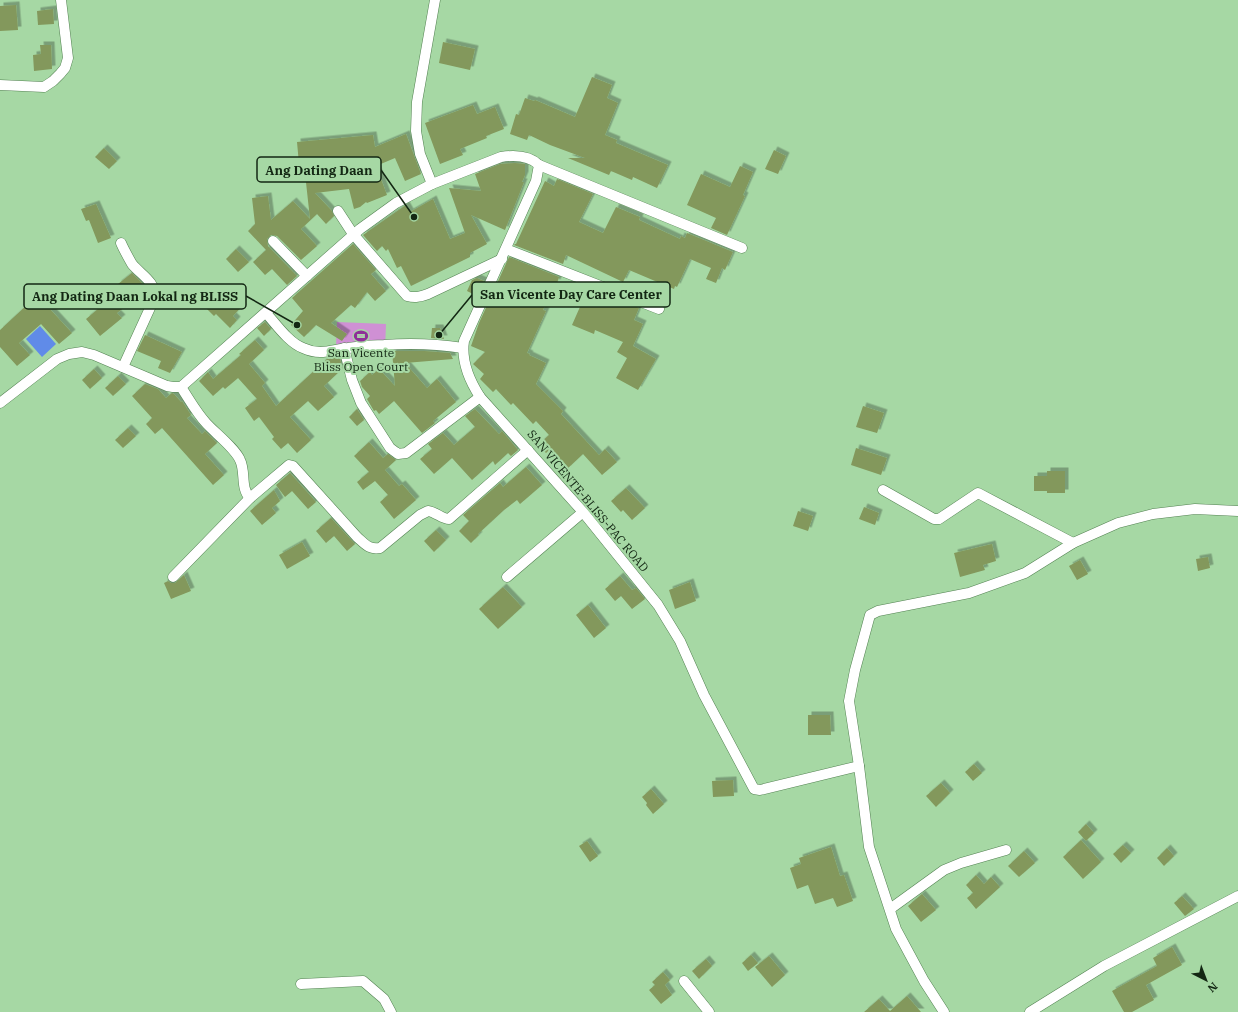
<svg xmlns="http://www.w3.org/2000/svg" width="1238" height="1012" font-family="'IBM Plex Serif',serif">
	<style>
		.green { fill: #cf90d4 }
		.water { fill: #608be8 }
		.building { fill: #83985b; filter: url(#shadow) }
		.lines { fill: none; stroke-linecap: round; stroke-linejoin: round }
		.minor-casing { stroke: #538252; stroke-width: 11 }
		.minor { stroke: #fff; stroke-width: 10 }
		.labels { text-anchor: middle; stroke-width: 4; stroke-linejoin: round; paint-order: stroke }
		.poi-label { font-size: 12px; fill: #132713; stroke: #a6d8a4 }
		.street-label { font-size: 12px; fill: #132713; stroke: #a6d8a4 }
		.leader { fill: none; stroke: #132713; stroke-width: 1.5 }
		.callout-dot { fill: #132713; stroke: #a6d8a4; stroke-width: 1.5 }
		.callout { fill: #a6d8a4; stroke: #132713; stroke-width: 1.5 }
		.callout-label { font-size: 13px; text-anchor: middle; font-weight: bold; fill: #132713 }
	</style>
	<defs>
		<filter id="shadow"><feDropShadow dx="3.5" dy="-3.5" stdDeviation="0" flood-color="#0004"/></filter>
	</defs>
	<rect width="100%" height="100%" fill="#a6d8a4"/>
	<polygon class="green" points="337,322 386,324 385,350 336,347"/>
	<polygon class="water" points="40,326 56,344 42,357 26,339"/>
	<g class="building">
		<polygon points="16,5 18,30 0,31 0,6"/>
		<polygon points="53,9 54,24 38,25 37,11"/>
		<polygon points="443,42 475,49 470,70 439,63"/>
		<polygon points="40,45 51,45 52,69 34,71 33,55 41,54"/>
		<polygon points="592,77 612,85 607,98 618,103 605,135 617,140 616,143 668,165 657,188 633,177 632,180 611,171 609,175 568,158 585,158 550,145 529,135 527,140 510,134 516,114 519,115 525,98 534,101 535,100 575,117"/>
		<polygon points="473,105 477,114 495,107 504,129 486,136 487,138 460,149 463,155 440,164 425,123"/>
		<polygon points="406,134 421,174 405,181 395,158 376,166 387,195 367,203 366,202 360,207 354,209 349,189 315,193 332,211 334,216 326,224 317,214 301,229 317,246 301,260 277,236 271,235 267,239 268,246 297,276 287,285 272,269 265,275 253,262 266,250 248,231 255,224 252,198 268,196 271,220 293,201 310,219 304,164 299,164 297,142 373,135 375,147"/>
		<polygon points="104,148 117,161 109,169 95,157"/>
		<polygon points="774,150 786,156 778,174 765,169"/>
		<polygon points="515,163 525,164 525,175 522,182 524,182 505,230 471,215 487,244 470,253 470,257 411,286 401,266 397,268 388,249 386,251 382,246 377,251 363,235 406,205 410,212 433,199 450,239 465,233 449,188 481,191 475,174 500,164"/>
		<polygon points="740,166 753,172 743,195 745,196 727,235 711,228 716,218 687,205 701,174 730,187"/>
		<polygon points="557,179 593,194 579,222 603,233 616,207 640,217 639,220 680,239 681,236 685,238 687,233 733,252 725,270 722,268 716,283 706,279 711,268 690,259 677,287 675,286 674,289 629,270 623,282 566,255 563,264 514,245 515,244 516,244 545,181 554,186"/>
		<polygon points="96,204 111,238 98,243 89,220 86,221 81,209"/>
		<polygon points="353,244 376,270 371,274 386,291 375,301 367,292 355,308 351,305 331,323 347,334 342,341 316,325 304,337 291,325 303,311 292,298"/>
		<polygon points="236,249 249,262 238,272 226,259"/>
		<polygon points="509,257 559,277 557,283 555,282 543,310 546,311 527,353 530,354 529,355 546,363 536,384 563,411 561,414 599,455 605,449 617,462 602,475 583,454 567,469 549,450 546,453 538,445 549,435 536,421 533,424 513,403 511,405 496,389 493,392 480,379 484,374 473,364 485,352 471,346 479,323"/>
		<polygon points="132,273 142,283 147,290 117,313 122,318 100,336 86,319 122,289 118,284"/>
		<polygon points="477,278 484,281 477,296 467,291 472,280"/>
		<polygon points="225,289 242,306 233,316 237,320 230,328 216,314 214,316 204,306 213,297 215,299"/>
		<polygon points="587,291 621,305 622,302 639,308 634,320 643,324 633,346 656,359 638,390 616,378 627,358 617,352 623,342 595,330 594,334 572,325"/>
		<polygon points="40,293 51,306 49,308 72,333 59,344 41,324 19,343 30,355 17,366 0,347 0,330"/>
		<polygon points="265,322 271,329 264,336 257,328"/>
		<polygon points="432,328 440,328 444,339 431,338"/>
		<polygon points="145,335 182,352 170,373 158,368 161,361 137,351"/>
		<polygon points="255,340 264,350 249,364 265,383 262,386 276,406 328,358 338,356 340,358 342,369 324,386 334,397 318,411 308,401 290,417 311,440 297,453 288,443 281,449 272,439 274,437 259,417 254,421 245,408 257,399 238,378 225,389 223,387 213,396 199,381 208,372 213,379 241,355 239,354"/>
		<polygon points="392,351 424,351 450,353 453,359 405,363 427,388 437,379 456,402 433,421 435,423 422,433 394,401 379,414 376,410 374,411 367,399 370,396 362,387 360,381 370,372 372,375 379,369 395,386"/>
		<polygon points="94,369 102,378 90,389 82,380"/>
		<polygon points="118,376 126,384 113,396 105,388"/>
		<polygon points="145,384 158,389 166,398 172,393 174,394 181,402 182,401 191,415 187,418 202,434 205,431 217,443 205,454 224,475 213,485 162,428 155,434 146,424 152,418 132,396"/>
		<polygon points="863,406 884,413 877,433 856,427"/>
		<polygon points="357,409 364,420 357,426 349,417"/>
		<polygon points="475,409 499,434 502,431 518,450 511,456 508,453 495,465 493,461 472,480 452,458 434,474 420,459 432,449 428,444 443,433 454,445 475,427 465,416"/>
		<polygon points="128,428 136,436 123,448 115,440"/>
		<polygon points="369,442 383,458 388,454 396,460 385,470 399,486 402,484 416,500 394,519 380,502 388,495 375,481 363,490 357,482 369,472 354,456"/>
		<polygon points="856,448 887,458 881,475 851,465"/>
		<polygon points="526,467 542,485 520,504 517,500 504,510 478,534 479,535 471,543 459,531 469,521 463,515 500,483 503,487"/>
		<polygon points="1047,471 1065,471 1065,493 1047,493 1047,491 1034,491 1034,476 1047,476"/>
		<polygon points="290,473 316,502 308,509 292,491 285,497 276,485"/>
		<polygon points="626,488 645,508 632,520 623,510 621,512 611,501"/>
		<polygon points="274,490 280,501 272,508 276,513 262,525 250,511"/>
		<polygon points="864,507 879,513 875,525 859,519"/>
		<polygon points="798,511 813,516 808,531 793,526"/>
		<polygon points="331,518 355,544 347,551 334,536 326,543 316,531"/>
		<polygon points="436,530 446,540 434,552 424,541"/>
		<polygon points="302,542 310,556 287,569 279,555"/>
		<polygon points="992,544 996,561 983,565 985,570 960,577 954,553"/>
		<polygon points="1208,557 1210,568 1198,571 1196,559"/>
		<polygon points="1080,560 1088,574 1077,580 1069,566"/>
		<polygon points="184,575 191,591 171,599 164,583 168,581 171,583 175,583"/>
		<polygon points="620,576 632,590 636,588 645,599 632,609 621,596 615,601 605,589"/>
		<polygon points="690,582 696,601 675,609 669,590"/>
		<polygon points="503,587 522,607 498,629 479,609"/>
		<polygon points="588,605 606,628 594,638 576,615"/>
		<polygon points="808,715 830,715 831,735 808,735"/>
		<polygon points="974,764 982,773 973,781 965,772"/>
		<polygon points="733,780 734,796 713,797 712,781"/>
		<polygon points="941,783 950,793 936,807 926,796"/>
		<polygon points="651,789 664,804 653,814 646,805 647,803 642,797"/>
		<polygon points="1086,824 1094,833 1086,841 1078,832"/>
		<polygon points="1081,840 1101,862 1083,879 1063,857"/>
		<polygon points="587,841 598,856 590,862 579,846"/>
		<polygon points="1123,845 1131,853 1121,863 1113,854"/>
		<polygon points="831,847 840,876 844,875 853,901 837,907 833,898 815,904 808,885 797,889 790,868 801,864 799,858"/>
		<polygon points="1167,848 1174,856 1164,866 1157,858"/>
		<polygon points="1024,851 1035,863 1019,877 1008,866"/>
		<polygon points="976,875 984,884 991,877 1000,887 976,909 967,898 973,893 966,885"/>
		<polygon points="922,894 936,910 921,922 908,906"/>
		<polygon points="1182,896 1194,909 1185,916 1174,903"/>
		<polygon points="1172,947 1182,965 1146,985 1154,1000 1132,1012 1124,1012 1112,991 1157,966 1153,958"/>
		<polygon points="751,955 758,963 748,971 742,963"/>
		<polygon points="769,956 785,975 772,987 755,967"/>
		<polygon points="706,959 712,966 699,979 692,971"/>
		<polygon points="663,972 670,980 665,985 672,995 661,1004 649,990 655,985 652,982"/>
		<polygon points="907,996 921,1012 864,1012 879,999 890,1011"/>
	</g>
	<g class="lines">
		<defs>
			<g id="minor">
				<path d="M435,0L417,102L416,131L420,154L432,184L501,157C514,155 529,155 539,165L536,181L464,341C461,361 469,380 480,397L583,512L658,605L680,641L704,695L754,789L760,790L859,766L869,847L896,929L924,981L944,1012"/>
				<polyline points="0,85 44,87 53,81 60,74 65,68 68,58 61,0"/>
				<polyline points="539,165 742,248"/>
				<path d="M338,211L353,234L407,296C415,298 420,297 428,294L502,259"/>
				<polyline points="273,241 307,276"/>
				<path d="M121,243C124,250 128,257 132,264C141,275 155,281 155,297L123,367"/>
				<polyline points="506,249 659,309"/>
				<path d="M266,313C276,324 289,343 303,348C320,356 331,350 348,348C360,346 372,345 384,345C411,343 437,344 463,348"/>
				<polyline points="344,348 352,380 361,403 390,448 398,454 406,453 480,397"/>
				<path d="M181,387C189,399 196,412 206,423C215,433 235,448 240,460C246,472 240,488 250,498"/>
				<polyline points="0,403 57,359 69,354 82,352 94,355 167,386 173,387 181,387 360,229 396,203 432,184"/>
				<polyline points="883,490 934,519 939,519 978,493 1073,543"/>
				<path d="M173,577L250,498L289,465L293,466L357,537C365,544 369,550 380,548L420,515L428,511C436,512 442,519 449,519L528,450"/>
				<polyline points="507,577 583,512"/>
				<polyline points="859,766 849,701 855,670 870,615 878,611 969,593 1025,573 1073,543 1118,523 1153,514 1195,509 1238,511"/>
				<polyline points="890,909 944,870 961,863 1006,850"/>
				<polyline points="684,981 709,1012"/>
				<polyline points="301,984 363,981 384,999 391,1012"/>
				<polyline points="1030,1012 1104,966 1238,896"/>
			</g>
		</defs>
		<use href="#minor" class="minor-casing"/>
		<use href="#minor" class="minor"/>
	</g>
	<defs>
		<symbol id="stadium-bare" viewBox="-9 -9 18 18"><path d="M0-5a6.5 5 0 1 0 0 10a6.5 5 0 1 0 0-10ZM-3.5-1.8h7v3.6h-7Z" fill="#8f2f98" stroke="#a6d8a4" stroke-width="2.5" paint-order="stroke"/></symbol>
	</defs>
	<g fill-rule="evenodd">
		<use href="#stadium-bare" x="351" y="326" width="20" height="20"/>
	</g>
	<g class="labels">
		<g class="poi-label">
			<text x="361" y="357">San Vicente<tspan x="361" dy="14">Bliss Open Court</tspan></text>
		</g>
		<g class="street-label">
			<text transform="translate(588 501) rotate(50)" y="4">SAN VICENTE-BLISS-PAC ROAD</text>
		</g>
	</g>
	<path class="leader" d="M414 217L381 170M439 335L472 295M297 325L246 296"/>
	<g class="callout-dot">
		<circle cx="414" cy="217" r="4"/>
		<circle cx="439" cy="335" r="4"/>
		<circle cx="297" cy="325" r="4"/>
	</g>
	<g class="callout">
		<rect x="257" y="157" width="124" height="25" rx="4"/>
		<rect x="472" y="282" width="198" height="25" rx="4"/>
		<rect x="24" y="284" width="222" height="25" rx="4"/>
	</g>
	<g class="callout-label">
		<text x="319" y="175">Ang Dating Daan</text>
		<text x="571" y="299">San Vicente Day Care Center</text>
		<text x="135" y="301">Ang Dating Daan Lokal ng BLISS</text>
	</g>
	<g transform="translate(1206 980) rotate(138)" stroke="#a6d8a4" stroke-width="3" paint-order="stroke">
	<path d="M0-3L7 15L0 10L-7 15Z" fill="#132713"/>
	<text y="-6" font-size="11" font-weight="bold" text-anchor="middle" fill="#132713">N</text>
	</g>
</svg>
